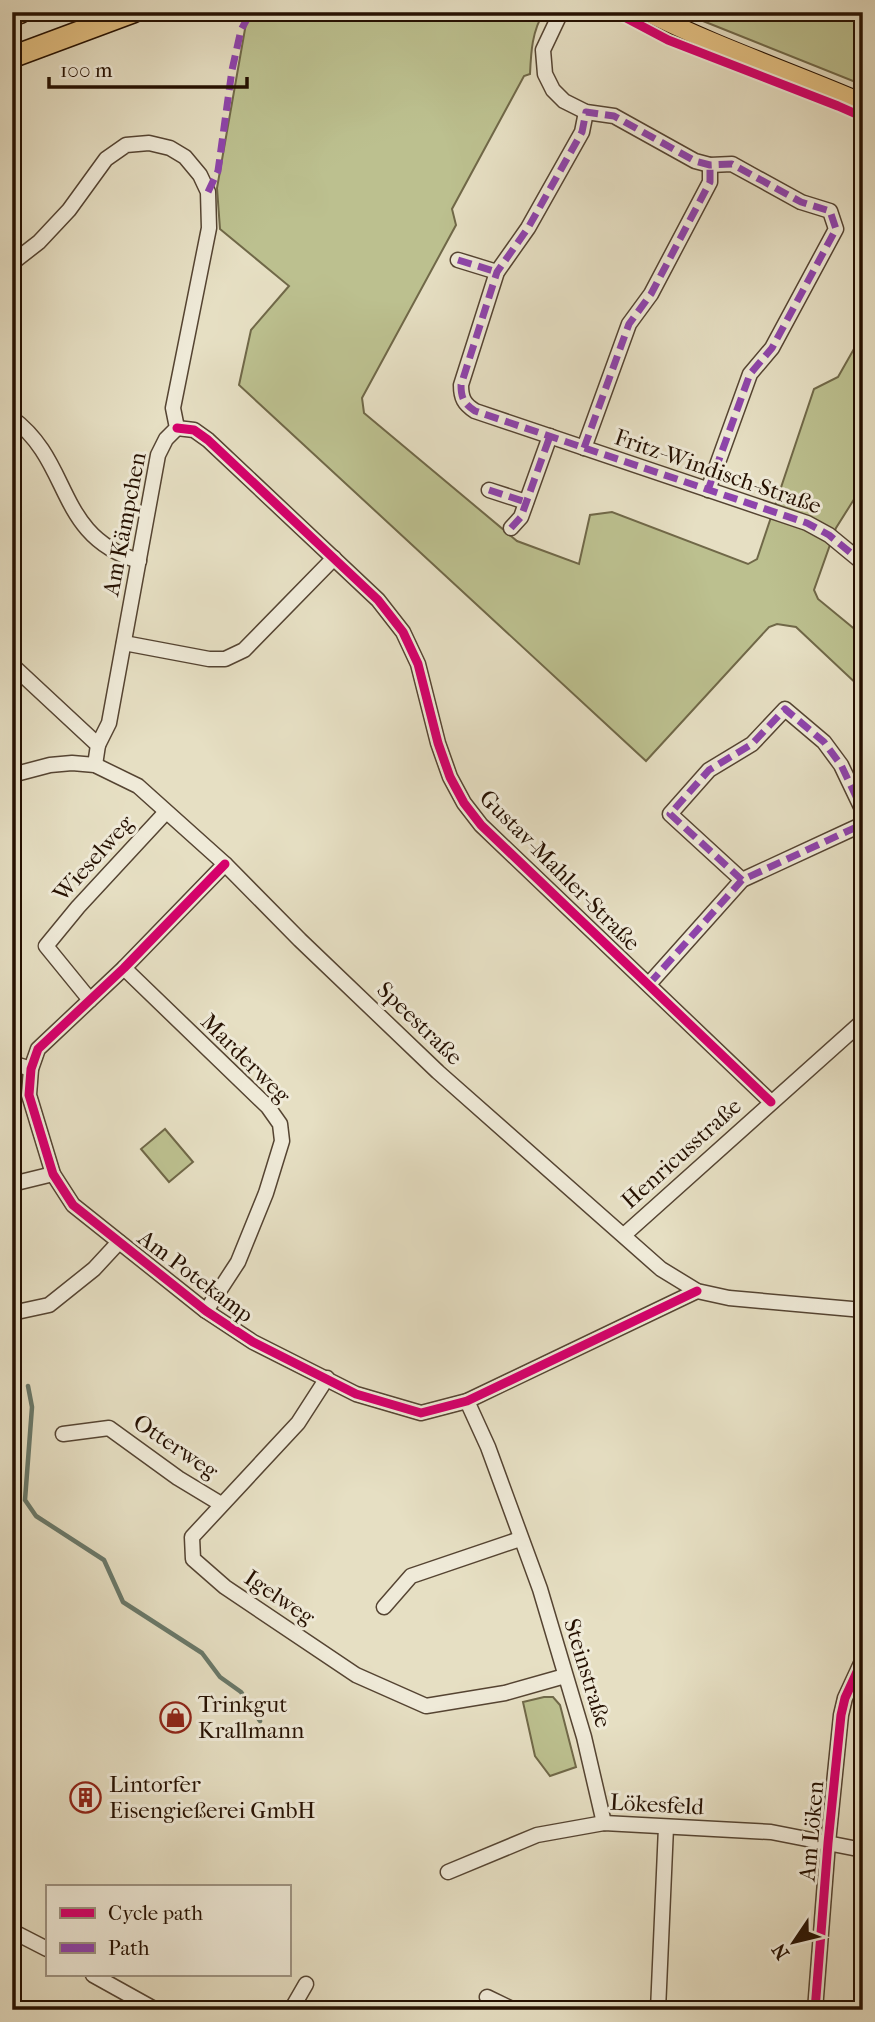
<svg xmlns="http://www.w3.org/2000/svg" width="875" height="2022" font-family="'IM FELL French Canon',serif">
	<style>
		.green { fill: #bcc08f; stroke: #706848; stroke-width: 2 }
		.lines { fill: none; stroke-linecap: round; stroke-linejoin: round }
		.stream { stroke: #697869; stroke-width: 4.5 }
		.minor-casing { stroke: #554432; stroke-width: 17 }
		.major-casing { stroke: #251001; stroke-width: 20 }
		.highway-casing { stroke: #251001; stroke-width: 24 }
		.minor { stroke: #efead8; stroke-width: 14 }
		.major { stroke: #e3c082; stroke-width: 18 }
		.highway { stroke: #e3c082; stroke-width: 21 }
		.quiet { stroke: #8e44ad; stroke-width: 7; stroke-dasharray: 14 7; stroke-linecap: butt }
		.cycleway-casing { stroke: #efead8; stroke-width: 13 }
		.cycleway { stroke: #d6006c; stroke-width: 9 }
		.labels { text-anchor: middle; stroke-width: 6; stroke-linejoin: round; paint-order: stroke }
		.street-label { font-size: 23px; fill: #251001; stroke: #efead8 }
		.poi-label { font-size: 23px; fill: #251001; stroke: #efead8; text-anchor: start }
	</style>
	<rect width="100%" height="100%" fill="#e6dfc3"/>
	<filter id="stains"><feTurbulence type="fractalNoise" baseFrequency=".00286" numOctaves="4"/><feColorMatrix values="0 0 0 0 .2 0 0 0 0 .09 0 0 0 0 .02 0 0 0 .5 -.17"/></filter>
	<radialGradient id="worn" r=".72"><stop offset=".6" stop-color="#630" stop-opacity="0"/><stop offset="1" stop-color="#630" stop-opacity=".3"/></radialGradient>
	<g class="green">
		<path d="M248,12H544C532,31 531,52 530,74L524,76L452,209L456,225L362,398L364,413L517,541L579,564L590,515L612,512L748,564L757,559L814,389L838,377L863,333V485L836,528L814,590L818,599L863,636V690L796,627L777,624L769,627L646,761L239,385L251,330L289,286L220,229L217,188Z"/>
		<polygon points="684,12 863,12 863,85 693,17"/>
		<polygon points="165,1129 193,1162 169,1182 141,1149"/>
		<polygon points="544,1697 553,1697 560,1705 576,1767 550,1776 535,1756 523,1702"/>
	</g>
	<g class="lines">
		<polyline class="stream" points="28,1386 32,1407 25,1500 36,1516 104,1560 123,1602 202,1653 220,1677 241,1692 260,1721"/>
		<defs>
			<g id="minor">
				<polyline points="561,12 543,50 545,74 553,90 564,101 586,112 614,116 695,161 710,165 732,164 801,202 830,211 836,229 772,348 750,374 708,490"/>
				<path d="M586,112L582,132L528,228L497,272L461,385C461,398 464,404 475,411L807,523L829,535L863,563"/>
				<polyline points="458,260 497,272"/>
				<polyline points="12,263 39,242 69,210 106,159 126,145 149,143 170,148 185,157 200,175 208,192 209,228 173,408 177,428 166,439 158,455 109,723 98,745"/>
				<path d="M12,418C73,463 55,536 139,561"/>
				<polyline points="177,428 194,430 208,440 378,600 403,632 418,664 438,743 450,777 464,803 481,825 771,1102"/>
				<polyline points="584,448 629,324 651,294 710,182 710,165"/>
				<polyline points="489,490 526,502"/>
				<polyline points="511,528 521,517 550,436"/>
				<polyline points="124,643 209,659 225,659 244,650 334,558"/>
				<polyline points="12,665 98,745 95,765"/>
				<polyline points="12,775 50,765 72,763 95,765 138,786 225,864 300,940 438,1072 661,1269 697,1291 729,1298 863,1310"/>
				<polyline points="225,864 124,968 38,1049 31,1069 29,1095 53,1174 73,1205 206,1311 253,1342 356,1394 421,1413 467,1401 697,1291"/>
				<polyline points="742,880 670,814 709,770 752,744 785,709 824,742 841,765 863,811"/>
				<polyline points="124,968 268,1107 280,1124 282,1141 266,1193 238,1262 206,1311"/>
				<polyline points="649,984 742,880 863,824"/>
				<polyline points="90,1000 46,946 78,907 166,812"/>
				<polyline points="12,1063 31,1069"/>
				<polyline points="12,1184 53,1174"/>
				<polyline points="624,1235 863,1021"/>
				<polyline points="12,1313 49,1305 94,1269 119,1242"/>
				<polyline points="327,1378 298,1423 192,1537 193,1559 225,1587 356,1675 426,1706 505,1693 565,1676"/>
				<polyline points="467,1401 488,1447 540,1589 584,1737 604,1823"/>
				<polyline points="63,1434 109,1428 178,1478 221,1504"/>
				<polyline points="384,1607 411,1576 520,1539"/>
				<polyline points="448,1872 537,1835 604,1823 771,1832 863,1850"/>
				<polyline points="12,1931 47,1949"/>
				<polyline points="93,1975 156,2010"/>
				<polyline points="487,1997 514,2010"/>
				<polyline points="291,2010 306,1984"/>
				<polyline points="658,2010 666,1827"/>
				<polyline points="815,2010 828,1843 841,1715 845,1698 863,1659"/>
			</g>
			<path id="major" d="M647,12C717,47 791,72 863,103"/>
			<g id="highway">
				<polyline points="12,15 21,12"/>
				<polyline points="12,57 133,12"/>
			</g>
		</defs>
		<use href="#minor" class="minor-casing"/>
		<use href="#major" class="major-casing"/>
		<use href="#highway" class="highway-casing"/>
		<use href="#minor" class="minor"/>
		<use href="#major" class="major"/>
		<use href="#highway" class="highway"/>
		<g class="quiet">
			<polyline points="208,192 218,171 232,70 241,30 247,19 256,12"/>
			<polyline points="458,260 497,272"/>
			<polyline points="584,448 629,324 651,294 710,182 710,165"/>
			<polyline points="489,490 526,502"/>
			<path d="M708,490L750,374L772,348L836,229L830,211L801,202L732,164L710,165L695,161L614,116L586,112L582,132L528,228L497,272L461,385C461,398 464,404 475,411L807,523L829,535L863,563"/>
			<polyline points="511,528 521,517 550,436"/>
			<polyline points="742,880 670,814 709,770 752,744 785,709 824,742 841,765 863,811"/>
			<polyline points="649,984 742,880 863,824"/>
		</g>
		<defs>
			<g id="cycleway">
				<polyline points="615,12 668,40 838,106 863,117"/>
				<polyline points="177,428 194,430 208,440 378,600 403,632 418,664 438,743 450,777 464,803 481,825 771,1102"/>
				<polyline points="225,864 124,968 38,1049 31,1069 29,1095 53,1174 73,1205 206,1311 253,1342 356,1394 421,1413 467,1401 697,1291"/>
				<polyline points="815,2010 828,1843 841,1715 845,1698 863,1659"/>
			</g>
		</defs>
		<use href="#cycleway" class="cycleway-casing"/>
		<use href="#cycleway" class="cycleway"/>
	</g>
	<defs>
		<symbol id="shop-ring" viewBox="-11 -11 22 22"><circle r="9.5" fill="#efead8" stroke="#8f2418" stroke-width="1.5"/><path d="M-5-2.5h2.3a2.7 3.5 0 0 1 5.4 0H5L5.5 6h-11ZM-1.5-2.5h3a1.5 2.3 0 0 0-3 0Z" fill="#8f2418"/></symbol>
		<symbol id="building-ring" viewBox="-11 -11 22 22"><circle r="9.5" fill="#efead8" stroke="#8f2418" stroke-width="1.5"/><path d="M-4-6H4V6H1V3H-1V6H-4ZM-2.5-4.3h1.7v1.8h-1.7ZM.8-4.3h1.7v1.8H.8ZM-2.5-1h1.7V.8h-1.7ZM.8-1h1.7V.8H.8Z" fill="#8f2418"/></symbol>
	</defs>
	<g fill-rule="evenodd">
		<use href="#shop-ring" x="158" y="1700" width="35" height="35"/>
		<use href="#building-ring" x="68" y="1780" width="35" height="35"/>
	</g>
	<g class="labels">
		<g class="street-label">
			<text transform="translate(718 471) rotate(19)" y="8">Fritz-Windisch-Straße</text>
			<text transform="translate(124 524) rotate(-79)" y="8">Am Kämpchen</text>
			<text transform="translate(93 858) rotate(-48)" y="8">Wieselweg</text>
			<text transform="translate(560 870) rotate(45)" y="8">Gustav-Mahler-Straße</text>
			<text transform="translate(420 1023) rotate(44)" y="8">Speestraße</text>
			<text transform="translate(246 1058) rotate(45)" y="8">Marderweg</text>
			<text transform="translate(681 1153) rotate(-42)" y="8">Henricusstraße</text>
			<text transform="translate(196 1276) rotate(37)" y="8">Am Potekamp</text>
			<text transform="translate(176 1446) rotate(34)" y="8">Otterweg</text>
			<text transform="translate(280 1597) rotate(34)" y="8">Igelweg</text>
			<text transform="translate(588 1673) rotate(73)" y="8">Steinstraße</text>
			<text transform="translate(657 1804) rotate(3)" y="8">Lökesfeld</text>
			<text transform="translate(811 1831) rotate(-85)" y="8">Am Löken</text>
		</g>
		<g class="poi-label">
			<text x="198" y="1712">Trinkgut<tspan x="198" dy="26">Krallmann</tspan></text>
			<text x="109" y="1792">Lintorfer<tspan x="109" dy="26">Eisengießerei GmbH</tspan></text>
		</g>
	</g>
	<rect width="875" height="2022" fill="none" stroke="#e6dfc3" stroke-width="42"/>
	<rect x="14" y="14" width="847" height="1994" fill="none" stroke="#251001" stroke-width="3.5"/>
	<rect x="21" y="21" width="833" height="1980" fill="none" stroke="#251001" stroke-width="2"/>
	<rect x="46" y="1885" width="245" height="91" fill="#efead8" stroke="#9e9382" stroke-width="2"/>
	<rect x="60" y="1908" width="35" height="10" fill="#d6006c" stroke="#9e9382" stroke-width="2"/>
	<text x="108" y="1920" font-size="21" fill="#251001">Cycle path</text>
	<rect x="60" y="1943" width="35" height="10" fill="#8e44ad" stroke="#9e9382" stroke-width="2"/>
	<text x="108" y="1955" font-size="21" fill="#251001">Path</text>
	<g transform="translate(794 1942) rotate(235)" stroke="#efead8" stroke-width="5" paint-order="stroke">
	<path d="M0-5L12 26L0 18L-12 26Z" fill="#251001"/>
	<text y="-10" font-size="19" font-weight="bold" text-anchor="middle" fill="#251001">N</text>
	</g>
	<path d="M49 77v10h198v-10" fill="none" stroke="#251001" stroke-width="3.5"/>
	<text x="60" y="77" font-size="21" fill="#251001" stroke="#efead8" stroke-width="5" paint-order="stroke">100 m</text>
	<rect width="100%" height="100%" filter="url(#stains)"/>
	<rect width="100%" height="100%" fill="url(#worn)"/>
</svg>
